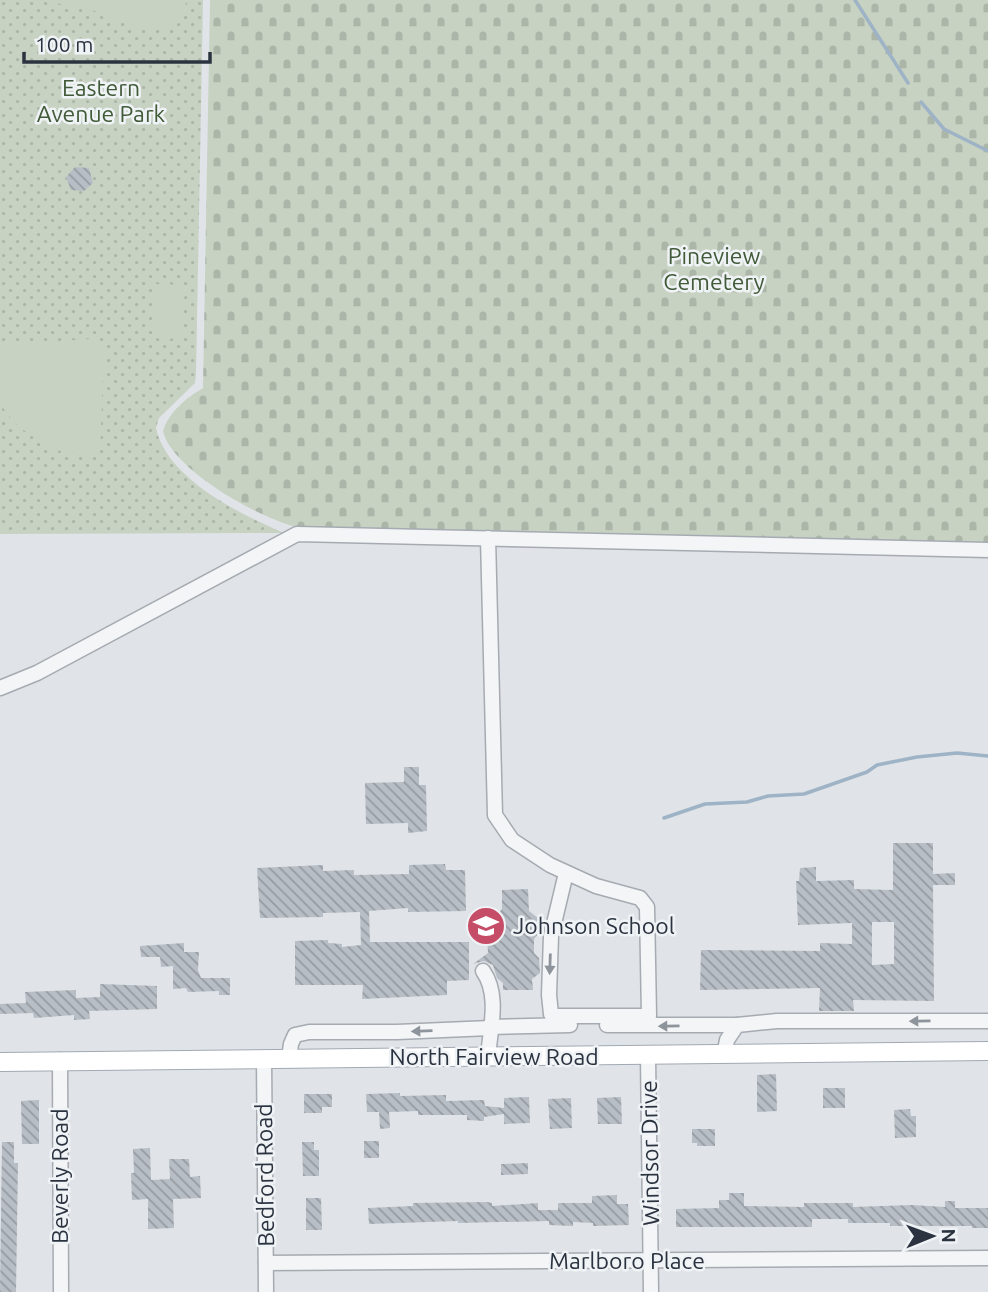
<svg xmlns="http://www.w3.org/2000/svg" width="988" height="1292" font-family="Ubuntu,sans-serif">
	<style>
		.grass { fill: url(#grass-dots) }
		.cemetery { fill: url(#cemetery-stones) }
		.garden { fill: #c7d2c2 }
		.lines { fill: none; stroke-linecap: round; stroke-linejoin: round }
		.stream { stroke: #9eb4c6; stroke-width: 3.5 }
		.building { fill: url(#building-back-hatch); fill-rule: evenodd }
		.minor-casing { stroke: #a6abb2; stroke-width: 17 }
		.major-casing { stroke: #a1a9b3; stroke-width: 20 }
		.minor { stroke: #f3f5f7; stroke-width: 14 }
		.major { stroke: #fff; stroke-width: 18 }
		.oneway { fill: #8e949b }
		.labels { text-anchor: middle; stroke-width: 5; stroke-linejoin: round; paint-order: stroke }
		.park-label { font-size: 23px; fill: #415a38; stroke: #f0f3f6 }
		.poi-label { font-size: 23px; fill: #2a333f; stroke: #f0f3f6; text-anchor: start }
		.street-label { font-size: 23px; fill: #2a333f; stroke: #f0f3f6 }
	</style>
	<defs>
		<pattern id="grass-dots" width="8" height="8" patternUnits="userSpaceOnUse" patternTransform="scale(1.75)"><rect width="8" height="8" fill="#c7d2c2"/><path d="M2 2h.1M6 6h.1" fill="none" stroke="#abb5a8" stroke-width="1.8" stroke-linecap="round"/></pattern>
		<pattern id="cemetery-stones" width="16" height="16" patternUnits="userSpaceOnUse" patternTransform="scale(1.75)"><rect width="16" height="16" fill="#c7d2c2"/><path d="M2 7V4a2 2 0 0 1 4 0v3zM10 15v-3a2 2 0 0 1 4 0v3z" fill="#abb5a8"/></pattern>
		<pattern id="building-back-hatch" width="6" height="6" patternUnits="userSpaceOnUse" patternTransform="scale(1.75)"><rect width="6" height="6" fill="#b8bec5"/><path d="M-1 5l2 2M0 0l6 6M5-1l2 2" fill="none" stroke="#969ba1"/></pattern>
	</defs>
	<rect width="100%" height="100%" fill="#e0e4e8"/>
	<path class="grass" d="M0,0H203L196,375L195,383L159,418L156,428C167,479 240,514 284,533L0,534Z"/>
	<path class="cemetery" d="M210,0H988V544L308,529C270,526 171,470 163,431C169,412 186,398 203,388Z"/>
	<g class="garden">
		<path d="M38,0H187L180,21L174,28C139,34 119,18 88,9C71,5 54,3 38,0Z"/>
		<polygon points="156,284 185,285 182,339 154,338"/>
		<polygon points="90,339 104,350 100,455 63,452 47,446 19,427 7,414 0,403 0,345"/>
	</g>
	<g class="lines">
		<g class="stream">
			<polyline points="855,0 908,83"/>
			<polyline points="921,102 944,129 988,151"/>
			<polyline points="664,818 705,804 747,802 768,796 804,794 867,772 877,765 917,757 957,753 988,756"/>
		</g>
	</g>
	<g class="building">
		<polygon points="75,167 89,168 93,183 84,191 71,190 66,177"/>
		<polygon points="404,767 419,767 419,785 426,785 427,831 408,833 408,823 366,824 365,783 404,782"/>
		<path d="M893,843H933V874L955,873V885H933L934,1001L853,1000L854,1011H819L820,988L700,990L701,950L820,951V943L852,944V923L798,925L796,881H799L800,868L816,867V881L854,880V889L893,890ZM872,922H894V964L872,965Z"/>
		<polygon points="445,864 446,870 465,870 466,911 408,912 408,908 369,911 370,942 469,942 469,980 447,981 447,995 362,999 363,985 295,985 295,941 328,940 328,943 342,944 342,947 361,945 360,912 323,913 323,917 260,918 257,868 323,865 323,871 354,870 354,875 409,874 409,865"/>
		<polygon points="528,889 529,911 538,918 538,934 534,939 534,953 539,958 540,973 532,979 533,990 503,990 503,983 497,978 493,965 484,961 473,964 488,953 487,934 493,936 492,921 502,909 502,890"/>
		<polygon points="184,943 184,952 199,952 198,970 201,978 230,978 230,995 219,995 219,991 188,992 186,988 173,989 173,966 161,967 160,957 141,957 140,946"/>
		<polygon points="100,984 157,986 157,1009 89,1011 90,1019 74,1020 74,1015 34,1018 33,1013 0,1014 0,1004 26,1003 25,992 76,990 76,998 100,997"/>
		<polygon points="776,1074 777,1111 757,1112 757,1075"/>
		<rect x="823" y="1088" width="22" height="20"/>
		<polygon points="400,1093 400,1096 446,1095 446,1101 484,1100 485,1106 504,1108 504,1098 529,1097 530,1123 504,1124 504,1114 484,1117 484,1121 467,1120 467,1115 418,1115 418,1111 389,1112 390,1128 380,1129 379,1112 367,1112 366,1094"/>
		<polygon points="304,1094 332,1094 332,1107 322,1107 322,1113 304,1113"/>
		<polygon points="621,1097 622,1124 598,1124 597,1098"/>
		<polygon points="571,1098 572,1128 550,1129 548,1099"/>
		<polygon points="39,1100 39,1144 22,1144 21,1101"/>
		<polygon points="910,1109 911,1116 916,1116 916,1137 895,1138 894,1110"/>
		<polygon points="692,1129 715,1129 715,1146 697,1146 697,1143 692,1143"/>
		<rect x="364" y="1141" width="15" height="17"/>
		<polygon points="2,1142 14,1142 14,1163 18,1163 16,1292 0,1292"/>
		<polygon points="302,1142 314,1142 314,1150 319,1150 319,1176 303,1176"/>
		<polygon points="150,1148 151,1180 170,1179 169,1159 189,1159 190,1177 200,1176 201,1198 173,1199 174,1228 148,1229 148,1199 132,1200 131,1173 134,1173 133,1149"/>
		<polygon points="528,1163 528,1174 501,1175 501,1164"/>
		<polygon points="729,1193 744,1193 744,1206 804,1207 804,1203 853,1203 853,1207 912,1205 945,1207 945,1201 955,1201 955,1208 988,1208 988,1228 972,1228 972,1226 890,1226 890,1223 848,1223 848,1219 812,1219 812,1227 676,1227 676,1209 719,1208 719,1200 729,1200"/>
		<polygon points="617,1195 617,1204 628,1204 629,1225 593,1226 593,1223 573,1222 573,1226 549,1225 549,1221 458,1223 458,1221 369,1224 368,1208 413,1206 413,1203 487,1202 492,1203 492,1206 538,1203 538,1210 558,1210 558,1203 592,1203 592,1196"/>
		<polygon points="306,1198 321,1198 322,1230 306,1230"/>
	</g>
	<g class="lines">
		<defs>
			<g id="minor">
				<polyline points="488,538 495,815 512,840 550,865 596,886 640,898 647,907 649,1016 556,1016 551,1014 549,995 551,936 566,873"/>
				<polyline points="0,688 37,673 297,534 988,550"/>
				<path d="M483,971C500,995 490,1029 488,1057"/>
				<polyline points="607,1025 737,1025 777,1021 988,1021"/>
				<polyline points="490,1027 570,1025"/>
				<polyline points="724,1055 727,1040 737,1025"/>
				<polyline points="648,1056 651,1292"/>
				<polyline points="264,1058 266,1292"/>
				<polyline points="289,1058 291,1044 295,1035 309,1032 397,1032 490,1028"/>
				<polyline points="60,1060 61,1292"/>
				<polyline points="266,1263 988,1258"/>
			</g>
			<polyline id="major" points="0,1062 988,1051"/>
		</defs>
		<use href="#minor" class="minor-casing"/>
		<use href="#major" class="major-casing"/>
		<use href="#minor" class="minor"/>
		<use href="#major" class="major"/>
	</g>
	<defs><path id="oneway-solid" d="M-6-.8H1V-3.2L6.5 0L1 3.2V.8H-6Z" transform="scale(1.75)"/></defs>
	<g class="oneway">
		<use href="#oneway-solid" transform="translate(550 964) rotate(92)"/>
		<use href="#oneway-solid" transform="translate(920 1021) rotate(179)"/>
		<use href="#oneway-solid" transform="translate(669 1026) rotate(179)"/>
		<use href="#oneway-solid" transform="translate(422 1031) rotate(178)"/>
	</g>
	<defs>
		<symbol id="school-disc" viewBox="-11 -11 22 22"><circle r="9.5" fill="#c64d67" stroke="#f0f3f6"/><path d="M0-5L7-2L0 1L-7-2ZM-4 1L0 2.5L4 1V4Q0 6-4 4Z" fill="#fff"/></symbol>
	</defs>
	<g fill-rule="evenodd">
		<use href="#school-disc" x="464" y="904" width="44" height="44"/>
	</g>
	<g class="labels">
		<g class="park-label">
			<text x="101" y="96">Eastern<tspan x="101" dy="26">Avenue Park</tspan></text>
			<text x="714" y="264">Pineview<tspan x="714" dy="26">Cemetery</tspan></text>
		</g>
		<g class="poi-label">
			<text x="513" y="934">Johnson School</text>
		</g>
		<g class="street-label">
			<text x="494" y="1065">North Fairview Road</text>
			<text transform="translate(650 1153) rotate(-91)" y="8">Windsor Drive</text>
			<text transform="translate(265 1175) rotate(-91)" y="8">Bedford Road</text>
			<text transform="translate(60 1176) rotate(-90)" y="8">Beverly Road</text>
			<text x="627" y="1269">Marlboro Place</text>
		</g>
	</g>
	<g transform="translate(932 1236) rotate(89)" stroke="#f0f3f6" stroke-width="5" paint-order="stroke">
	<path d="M0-5L12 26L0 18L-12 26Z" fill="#2a333f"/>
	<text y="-10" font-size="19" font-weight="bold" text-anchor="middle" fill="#2a333f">N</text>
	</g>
	<path d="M24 52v10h186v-10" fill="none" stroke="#2a333f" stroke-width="3.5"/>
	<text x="35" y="52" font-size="21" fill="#2a333f" stroke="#f0f3f6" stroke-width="5" paint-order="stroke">100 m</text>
</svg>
